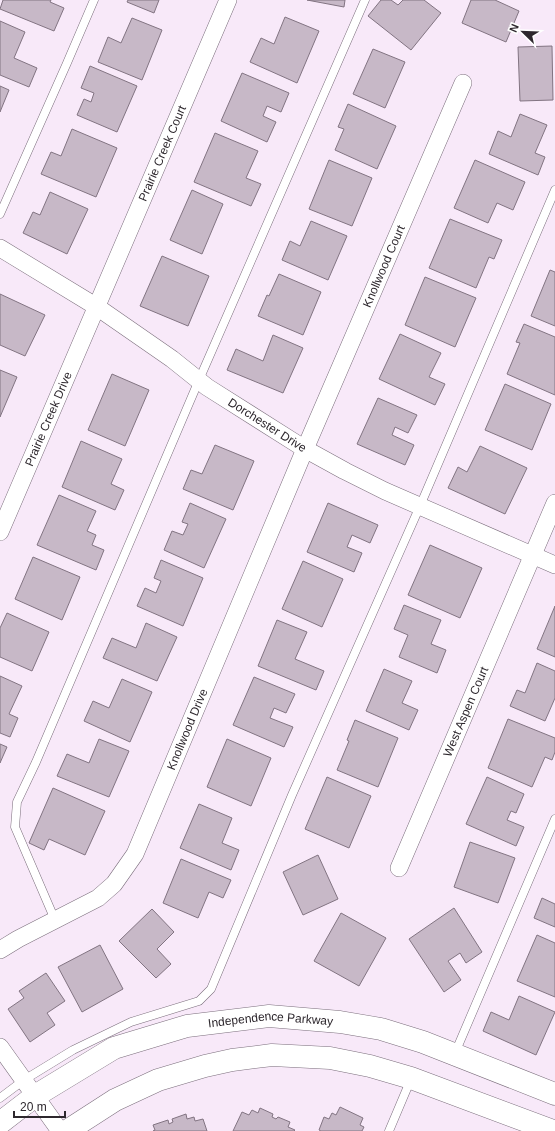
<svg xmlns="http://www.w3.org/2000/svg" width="555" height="1131" font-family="Helvetica,sans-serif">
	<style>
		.building { fill: #c7b8c7; stroke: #827482 }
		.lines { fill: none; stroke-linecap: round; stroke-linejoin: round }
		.lane-casing { stroke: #7b6e7c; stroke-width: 9 }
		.street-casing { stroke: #7b6e7c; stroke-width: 18 }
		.secondary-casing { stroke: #7b6e7c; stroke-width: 23 }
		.lane { stroke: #fff; stroke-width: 8 }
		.street { stroke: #fff; stroke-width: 17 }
		.secondary { stroke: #fff; stroke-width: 22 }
		.labels { text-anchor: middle; stroke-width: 3.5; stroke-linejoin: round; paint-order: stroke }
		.street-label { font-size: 12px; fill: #2d272d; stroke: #fff }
	</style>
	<rect width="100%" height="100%" fill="#f8e9f9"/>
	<g class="building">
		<polygon points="3,0 51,0 50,2 64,8 54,31 0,9"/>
		<polygon points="128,0 159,0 154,13 127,2"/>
		<polygon points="307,0 345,0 344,7"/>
		<polygon points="381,0 391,0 398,5 403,0 424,0 441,13 411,50 368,16"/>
		<polygon points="471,0 495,0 519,11 506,42 462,23"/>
		<polygon points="285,17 319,31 297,83 250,62 261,38 274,44"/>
		<polygon points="132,18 162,30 142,80 98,62 108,37 121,43"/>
		<polygon points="0,21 25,32 14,58 37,68 29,87 0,75"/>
		<polygon points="552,46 553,100 520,101 518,47"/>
		<polygon points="373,49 405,62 385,108 353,94"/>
		<polygon points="90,66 137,86 117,132 77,115 84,99 91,102 94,93 81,88"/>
		<polygon points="242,73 289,93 281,112 267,106 263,116 276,122 267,142 221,121"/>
		<polygon points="0,86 9,90 0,112"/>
		<polygon points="348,104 396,126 377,169 335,150 344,129 338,127"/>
		<polygon points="520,114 547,125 535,153 545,157 538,175 489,154 498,131 511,137"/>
		<polygon points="72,129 117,148 96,197 41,174 51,152 61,156"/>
		<polygon points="215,133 258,151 246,178 261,184 251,206 194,182"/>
		<polygon points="329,160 372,178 352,226 309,209"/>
		<polygon points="475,160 525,182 513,210 497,203 488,223 454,208"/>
		<polygon points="192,190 223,204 202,254 170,240"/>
		<polygon points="50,192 88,209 67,254 23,233 33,212 40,215"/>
		<polygon points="450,219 502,240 494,259 489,257 476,288 429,268"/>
		<polygon points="311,221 347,236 328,280 282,260 290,241 300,246"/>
		<polygon points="162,256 209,276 188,326 140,306"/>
		<polygon points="550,270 555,272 555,326 531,316"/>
		<polygon points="279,274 321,292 303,335 258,316 267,295 269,296"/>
		<polygon points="425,277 476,298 455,347 405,325"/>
		<polygon points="0,294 45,315 25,356 0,345"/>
		<polygon points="524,324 555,337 555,395 507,374 520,343 516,342"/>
		<polygon points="400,334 441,353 429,377 445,384 435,405 379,379"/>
		<polygon points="273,335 303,348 283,393 227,370 236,349 263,361"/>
		<polygon points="0,370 17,377 0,417"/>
		<polygon points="112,374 149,390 125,446 88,430"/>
		<polygon points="505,384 551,404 532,450 485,430"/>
		<polygon points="378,398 417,415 408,433 395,427 392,435 414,445 405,465 357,444"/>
		<polygon points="81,441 122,459 111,484 124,490 115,510 62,487"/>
		<polygon points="215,445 254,461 233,510 183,489 191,470 202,474"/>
		<polygon points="480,446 527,468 505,514 448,488 458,467 467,472"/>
		<polygon points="59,495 96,511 87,531 96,535 92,545 104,550 96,570 37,545"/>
		<polygon points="190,503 226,519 204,568 164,550 172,531 183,535 188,524 182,522"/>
		<polygon points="328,503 378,525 370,543 352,535 347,547 362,553 354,572 307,552"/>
		<polygon points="430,545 482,568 460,618 408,595"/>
		<polygon points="33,557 80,577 62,620 15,599"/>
		<polygon points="161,560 203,578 183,626 137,606 145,588 156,593 161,581 154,578"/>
		<polygon points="303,561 343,579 322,627 282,609"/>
		<polygon points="404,605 441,620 431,644 446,650 437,673 399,657 408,635 394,629"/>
		<polygon points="555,606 555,657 537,649"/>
		<polygon points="7,613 49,632 32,671 0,657 0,628"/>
		<polygon points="277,620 307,632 295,659 324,671 316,690 258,666"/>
		<polygon points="146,623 177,637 157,681 103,658 112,638 136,648"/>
		<polygon points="537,663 555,671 555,698 545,721 510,706 517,690 525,693"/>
		<polygon points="384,669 412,681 402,703 418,710 409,730 366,711"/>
		<polygon points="0,676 22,686 9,714 18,718 10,737 0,733"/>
		<polygon points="254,677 295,694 286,713 274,708 270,718 293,727 284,747 233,725"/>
		<polygon points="122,679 152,692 130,742 84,721 93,701 109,708"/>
		<polygon points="508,719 555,738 555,752 552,760 545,757 532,787 488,768"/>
		<polygon points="355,720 398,738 378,787 337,770 349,741 347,740"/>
		<polygon points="99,739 129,751 109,797 57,776 67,754 89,763"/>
		<polygon points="227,739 271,758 251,806 207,787"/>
		<polygon points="0,744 7,747 0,763"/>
		<polygon points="327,777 371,796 349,848 305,829"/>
		<polygon points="487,777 524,794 516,813 511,811 507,820 524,827 516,846 466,824"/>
		<polygon points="53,788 105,811 85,855 49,839 44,850 29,843"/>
		<polygon points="199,804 232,818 222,843 239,850 231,870 180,848"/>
		<polygon points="470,842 515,858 498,903 454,887"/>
		<polygon points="318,855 338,899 303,915 283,872"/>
		<polygon points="181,859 231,880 223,898 209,892 198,918 163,903"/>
		<polygon points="542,898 555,904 555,927 534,918"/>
		<polygon points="454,908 482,952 466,963 460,953 448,961 461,980 444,992 409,939"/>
		<polygon points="152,909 174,932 157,949 171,964 156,978 119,941"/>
		<polygon points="341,913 386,938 359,986 314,961"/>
		<polygon points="537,935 555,943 555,997 517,981"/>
		<polygon points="100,945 123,989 82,1012 58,967"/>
		<polygon points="46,973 65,1001 47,1013 55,1025 30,1042 8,1009 24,998 19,991"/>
		<polygon points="519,996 555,1012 536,1055 483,1031 491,1012 509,1020"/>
		<polygon points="340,1107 363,1118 360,1125 364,1127 362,1131 321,1131 319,1130 324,1117 329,1119 332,1113 336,1115"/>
		<polygon points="260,1108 273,1114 272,1117 276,1119 278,1117 290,1122 288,1127 295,1130 294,1131 233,1131 242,1112 249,1115 252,1110 258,1113"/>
		<polygon points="186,1114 187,1119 194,1117 195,1121 203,1119 207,1131 153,1131 155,1130 153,1125 168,1120 169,1124 173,1122 172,1119"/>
	</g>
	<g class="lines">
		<defs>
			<g id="lane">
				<polyline points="0,214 67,63 94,0"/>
				<polyline points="55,920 15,827 17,802 36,762 199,380 365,0"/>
				<polyline points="455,1053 555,819"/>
				<polyline points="0,1098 24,1080 73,1050 131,1022 199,1001 211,989 292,795 420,506 555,190"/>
				<polyline points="389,1131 411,1079"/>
			</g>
			<g id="street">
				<path id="s1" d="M0,248L97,307L172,359L207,387L305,449L345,471L385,491L555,565"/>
				<path id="s2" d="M0,532L228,0"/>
				<path id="s3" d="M399,868L555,503"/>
				<path id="s4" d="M0,950L18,939L98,898L114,884L135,854L305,449L463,83"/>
				<polyline points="0,1047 60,1131"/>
			</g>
			<g id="secondary">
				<path id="s5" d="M0,1123L35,1096L114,1048L187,1026L269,1016L340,1022L381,1029L423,1042L555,1094"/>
				<polyline points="67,1131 115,1100 158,1080 205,1066 232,1060 272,1055 330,1058 370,1066 411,1078 553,1131"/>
			</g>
		</defs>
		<use href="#lane" class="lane-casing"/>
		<use href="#street" class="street-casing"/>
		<use href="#secondary" class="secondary-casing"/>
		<use href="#lane" class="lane"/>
		<use href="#street" class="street"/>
		<use href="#secondary" class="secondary"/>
	</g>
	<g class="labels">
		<g class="street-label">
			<text dy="4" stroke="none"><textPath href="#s2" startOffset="412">Prairie Creek Court</textPath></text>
			<text dy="4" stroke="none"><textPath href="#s4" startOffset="807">Knollwood Court</textPath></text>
			<text dy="4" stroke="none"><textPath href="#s2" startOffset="123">Prairie Creek Drive</textPath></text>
			<text dy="4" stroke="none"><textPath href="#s1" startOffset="321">Dorchester Drive</textPath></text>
			<text dy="4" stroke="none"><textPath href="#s3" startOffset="170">West Aspen Court</textPath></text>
			<text dy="4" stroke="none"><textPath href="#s4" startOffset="304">Knollwood Drive</textPath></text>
			<text dy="4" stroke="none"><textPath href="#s5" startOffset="297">Independence Parkway</textPath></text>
		</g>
	</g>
	<g transform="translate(523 32) rotate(293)" stroke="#ffffff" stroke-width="3" paint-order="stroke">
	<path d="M0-3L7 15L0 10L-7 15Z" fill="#2d272d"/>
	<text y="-6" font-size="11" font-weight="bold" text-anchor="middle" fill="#2d272d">N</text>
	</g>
	<path d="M14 1111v6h51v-6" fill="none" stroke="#2d272d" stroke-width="2"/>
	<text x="20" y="1111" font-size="12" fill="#2d272d" stroke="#ffffff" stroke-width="3" paint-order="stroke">20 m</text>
</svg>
